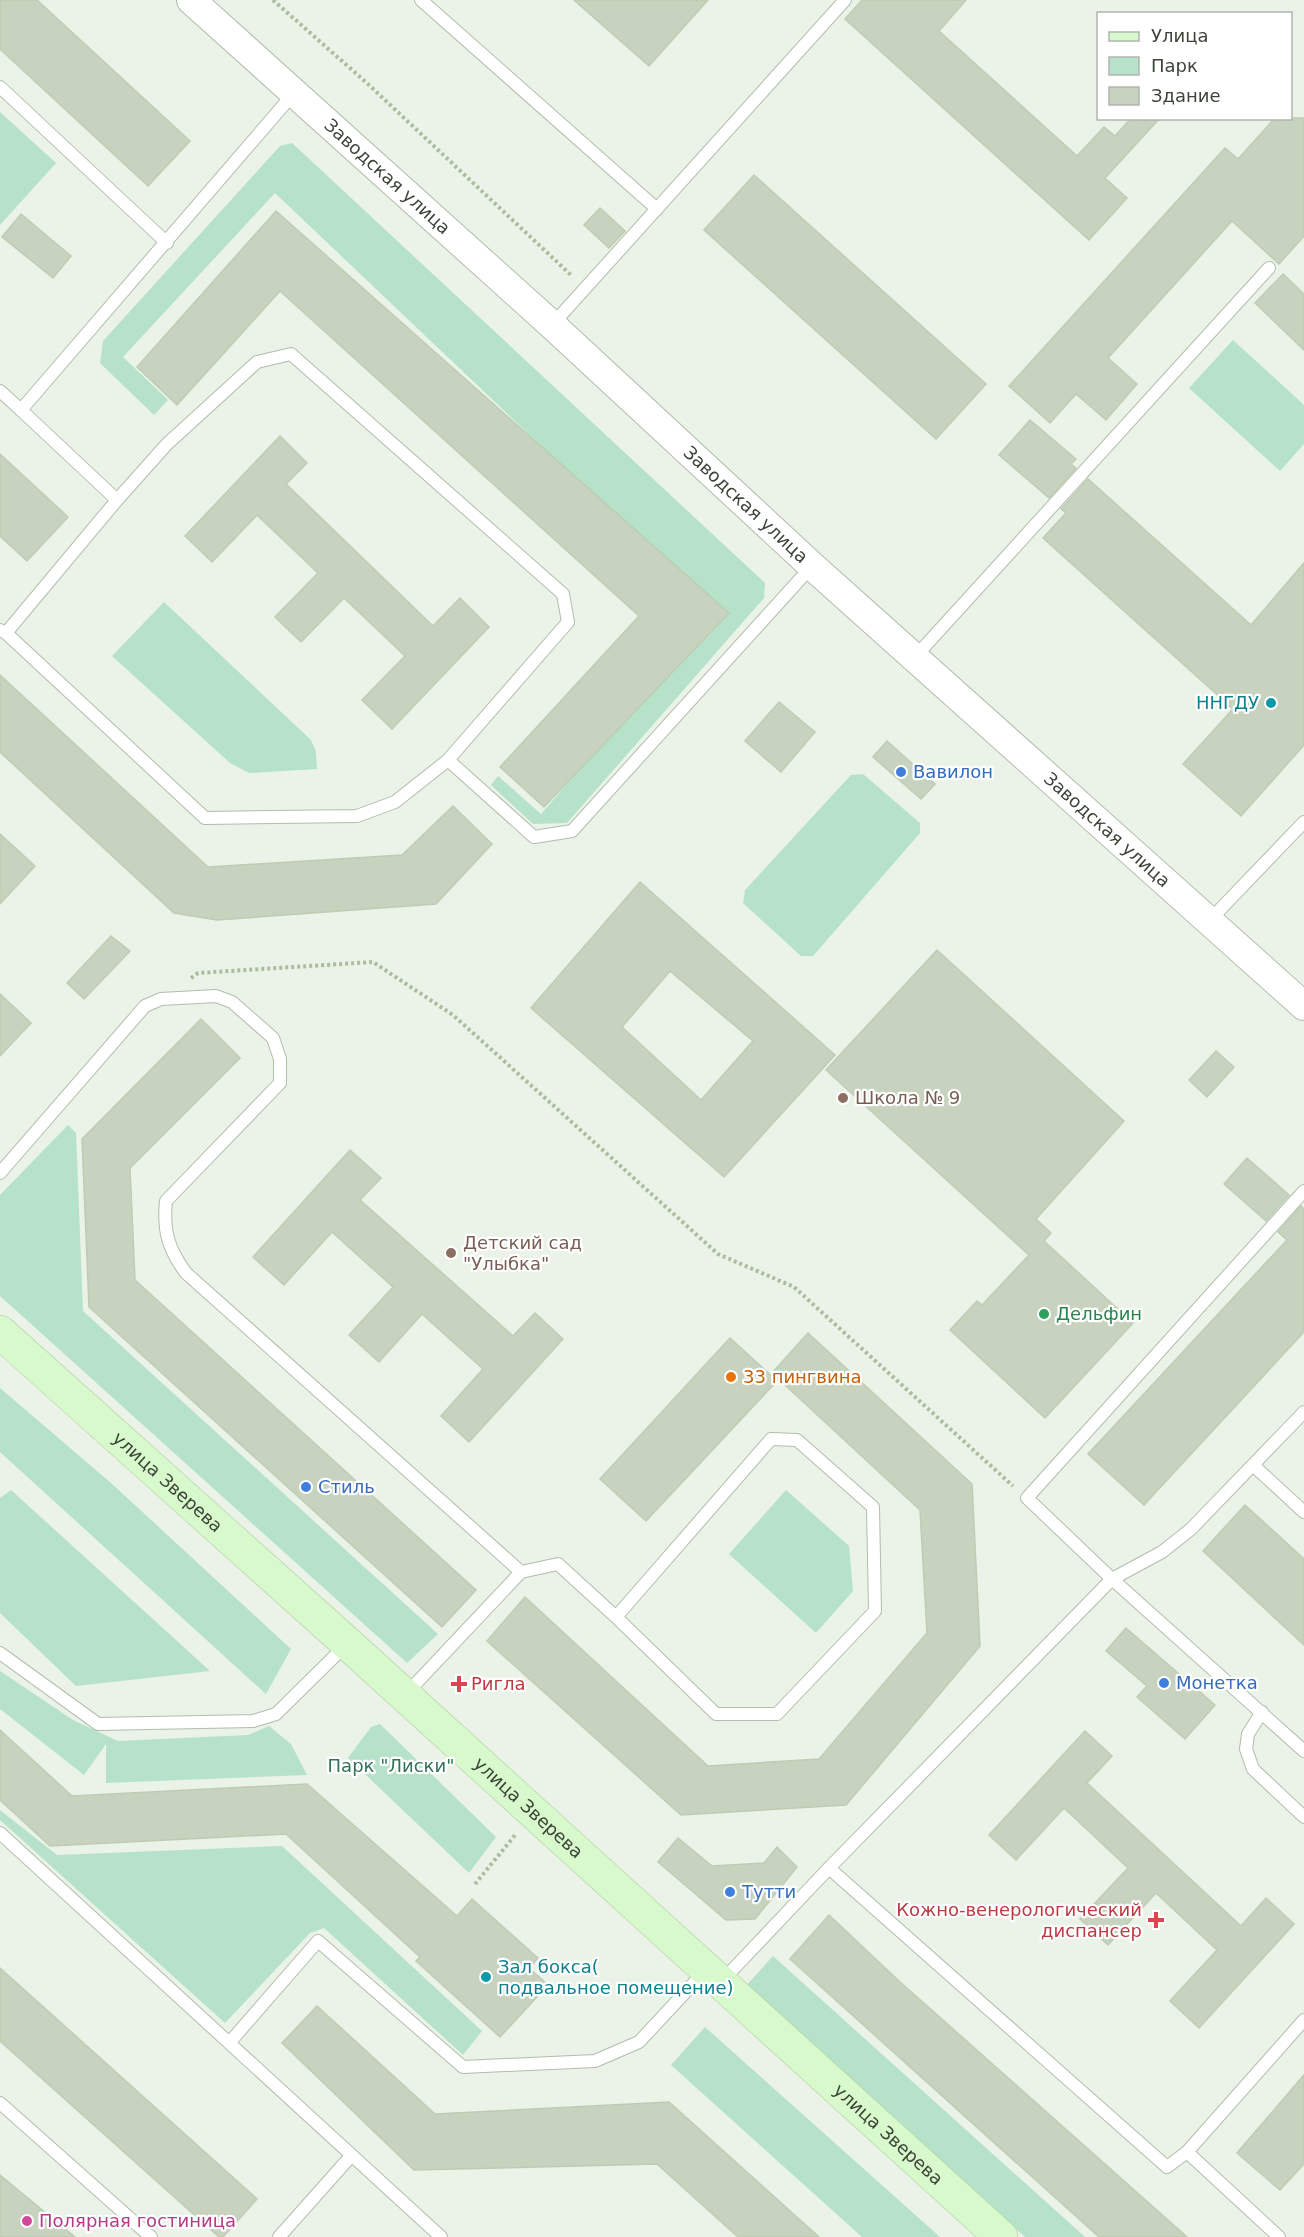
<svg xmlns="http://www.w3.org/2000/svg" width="1304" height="2237" font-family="'DejaVu Sans',sans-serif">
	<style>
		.green { fill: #b5e2c9 }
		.building { fill: #c7d3bf; stroke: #bdcdb3; stroke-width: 1.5; fill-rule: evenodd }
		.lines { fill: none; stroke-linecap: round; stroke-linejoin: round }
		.service-casing { stroke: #b2bdac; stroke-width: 14 }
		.tertiary-casing { stroke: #b2bdac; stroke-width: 30 }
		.secondary-casing { stroke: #aacd9d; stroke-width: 34 }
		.path { stroke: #aabd9f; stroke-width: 4; stroke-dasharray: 3 3; stroke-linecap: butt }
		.service { stroke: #fff; stroke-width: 12 }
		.tertiary { stroke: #fff; stroke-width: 28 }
		.secondary { stroke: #d7f9cc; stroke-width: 33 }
		.culture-dot { fill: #0f9aa8; stroke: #fff; stroke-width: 2 }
		.shop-dot { fill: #3f7fe0; stroke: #fff; stroke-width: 2 }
		.education-dot { fill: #8d6e63; stroke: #fff; stroke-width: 2 }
		.leisure-dot { fill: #2e9e5b; stroke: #fff; stroke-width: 2 }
		.food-dot { fill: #e8710a; stroke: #fff; stroke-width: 2 }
		.health-dot { fill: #e0444e; stroke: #fff; stroke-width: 2 }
		.hotel-dot { fill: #d1479c; stroke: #fff; stroke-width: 2 }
		.labels { text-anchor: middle; stroke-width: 4.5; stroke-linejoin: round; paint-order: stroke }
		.street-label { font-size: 18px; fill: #3d4538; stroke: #fff }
		.culture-label { font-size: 18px; fill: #0d838f; stroke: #fff; text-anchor: end }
		.shop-label { font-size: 18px; fill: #366cbe; stroke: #fff; text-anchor: start }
		.education-label { font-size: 18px; fill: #785e54; stroke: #fff; text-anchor: start }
		.leisure-label { font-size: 18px; fill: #27864d; stroke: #fff; text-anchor: start }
		.food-label { font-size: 18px; fill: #c56008; stroke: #fff; text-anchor: start }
		.health-label { font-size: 18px; fill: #be3a42; stroke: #fff; text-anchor: start }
		.park-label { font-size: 18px; fill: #317158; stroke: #fff }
		.hotel-label { font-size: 18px; fill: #b23c85; stroke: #fff; text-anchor: start }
	</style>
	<rect width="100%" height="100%" fill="#ebf2e8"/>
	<g class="green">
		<polygon points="0,112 56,163 0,225"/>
		<polygon points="292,143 765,583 764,598 567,823 533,824 491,785 498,776 541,814 716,612 275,193 123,357 168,400 154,415 100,363 103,341 280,146"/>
		<polygon points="1233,340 1304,405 1304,444 1280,471 1189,388"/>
		<polygon points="164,602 311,740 316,752 317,769 249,773 230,763 112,656"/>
		<polygon points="863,774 920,823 920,833 813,956 801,956 743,903 745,890 851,775"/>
		<polygon points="68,1125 76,1133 83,1311 438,1634 407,1663 0,1296 0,1195"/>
		<polygon points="0,1388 111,1483 291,1649 266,1694 0,1452"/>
		<polygon points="11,1490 210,1671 76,1686 0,1613 0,1498"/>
		<polygon points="786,1490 849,1546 853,1591 816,1633 729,1554"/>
		<polygon points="0,1671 73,1720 118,1741 248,1735 269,1726 291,1744 307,1775 106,1783 106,1744 84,1775 0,1709"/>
		<polygon points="380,1724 496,1837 469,1873 348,1758 371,1727"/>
		<polygon points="0,1810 57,1855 282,1846 482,2031 463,2055 324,1928 310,1933 225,2023 0,1820"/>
		<polygon points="773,1956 1085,2237 1025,2237 746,1986"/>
		<polygon points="705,2027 940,2237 862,2237 671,2065"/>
	</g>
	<g class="building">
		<polygon points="0,0 37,0 190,141 148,186 0,49"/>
		<polygon points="574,0 708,0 649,66"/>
		<polygon points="862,0 966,0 939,31 1077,156 1104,127 1115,136 1131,118 1160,118 1105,178 1127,198 1089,240 845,19"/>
		<polygon points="1275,118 1304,118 1304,236 1279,264 1232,221 1108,358 1137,384 1106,420 1076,394 1050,423 1009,386 1225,148 1238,159"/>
		<polygon points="754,175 986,384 936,439 704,230"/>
		<polygon points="600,208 625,231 609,248 584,225"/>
		<polygon points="276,211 729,613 544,807 500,767 639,616 280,291 177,405 137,367"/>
		<polygon points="21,214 71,256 53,278 2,237"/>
		<polygon points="1283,274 1304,294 1304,350 1255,303"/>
		<polygon points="1030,420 1076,459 1071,464 1076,468 1049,498 999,455"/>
		<polygon points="280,436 307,463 286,484 433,626 460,598 489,627 392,729 362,700 405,656 344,598 301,642 275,617 318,573 257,515 212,562 185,536"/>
		<polygon points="0,454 68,517 27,561 0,536"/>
		<polygon points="1088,479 1251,625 1304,563 1304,745 1241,816 1183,764 1233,709 1043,538 1066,513 1061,509"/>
		<polygon points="0,675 208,867 402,855 453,806 492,844 436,904 217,920 174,913 0,752"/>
		<polygon points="779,702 815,732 781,772 745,741"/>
		<polygon points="887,741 935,784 921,799 873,757"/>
		<polygon points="0,834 35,866 0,904"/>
		<path d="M640,882L835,1055L724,1177L531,1008ZM670,971L753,1041L701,1100L622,1027Z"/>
		<polygon points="111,936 130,951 84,999 67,983"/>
		<polygon points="937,950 1124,1121 1036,1219 1051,1233 1044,1241 1133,1323 1045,1418 950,1330 977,1301 982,1305 1029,1255 826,1070"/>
		<polygon points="0,994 31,1023 0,1056"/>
		<polygon points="201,1019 240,1058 130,1168 135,1280 476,1590 442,1627 89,1307 82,1139"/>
		<polygon points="1216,1051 1234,1067 1207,1097 1189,1080"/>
		<polygon points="350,1150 381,1178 360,1200 513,1336 535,1313 563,1339 469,1442 441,1416 483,1369 422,1314 379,1362 349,1335 393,1287 332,1232 284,1285 253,1257"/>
		<polygon points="1247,1158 1289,1195 1266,1221 1224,1184"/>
		<polygon points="1301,1206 1304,1209 1304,1332 1144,1505 1088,1454 1287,1240 1278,1232"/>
		<polygon points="808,1333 972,1484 980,1646 846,1805 681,1815 487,1641 525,1597 708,1766 819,1759 927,1633 920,1510 772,1373"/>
		<polygon points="730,1338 777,1381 646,1521 600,1479"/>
		<polygon points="1245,1505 1304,1559 1304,1645 1203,1551"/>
		<polygon points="1126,1628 1215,1705 1185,1739 1137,1697 1147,1686 1106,1651"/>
		<polygon points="0,1730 72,1796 307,1784 457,1916 472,1899 538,1958 529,1968 548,1985 500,2037 416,1961 420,1957 286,1834 50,1846 0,1800"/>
		<polygon points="1085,1731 1112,1756 1087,1783 1241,1926 1266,1898 1294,1924 1199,2028 1170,2001 1217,1950 1156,1893 1108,1945 1080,1919 1128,1868 1064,1808 1016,1860 989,1835"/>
		<polygon points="678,1838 712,1866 764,1863 777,1847 797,1867 755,1919 726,1920 658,1862"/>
		<polygon points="829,1915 899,1981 1187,2237 1099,2237 790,1959"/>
		<polygon points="0,1968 257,2199 223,2237 219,2237 0,2041"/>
		<polygon points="317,2006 435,2114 669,2102 819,2237 738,2237 657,2164 414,2170 282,2043"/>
		<polygon points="1304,2075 1304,2164 1280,2190 1237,2153"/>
		<polygon points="0,2175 75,2237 0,2237"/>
	</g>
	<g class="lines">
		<defs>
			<g id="service">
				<polyline points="421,0 657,209"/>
				<polyline points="0,87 167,243"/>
				<polyline points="552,325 845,0"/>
				<polyline points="0,391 21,410"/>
				<polyline points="117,500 21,410 294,93"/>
				<polyline points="0,630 6,633 205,818 357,816 395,802 448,760 534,837 572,831 812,566"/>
				<polyline points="6,633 117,500 167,444 257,362 291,354 563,594 568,622 448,760"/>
				<polyline points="915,657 1269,268"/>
				<polyline points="1210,920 1304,822"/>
				<path d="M0,1173L145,1006L161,999L216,996L232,1002L273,1038L280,1059V1083L166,1201C163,1230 168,1249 186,1273L521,1572"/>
				<polyline points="1304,1191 1027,1498 1112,1579 1304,1751"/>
				<polyline points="1254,1466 1304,1512"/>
				<polyline points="0,1653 98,1724 253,1721 276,1714 347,1644"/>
				<polyline points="406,1694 521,1572 558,1564 616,1617 716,1714 777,1714 875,1611 873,1507 797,1440 771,1439 616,1617"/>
				<polyline points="1262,1712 1248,1734 1246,1749 1253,1769 1304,1817"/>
				<polyline points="0,1833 441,2237"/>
				<polyline points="829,1868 1167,2167 1187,2152 1304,2020"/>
				<polyline points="721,1982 829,1868 1112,1579 1162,1552 1191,1529 1304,1412"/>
				<polyline points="230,2042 318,1941 463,2067 595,2061 639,2042 706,1970"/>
				<polyline points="0,2103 151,2237"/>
				<polyline points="1187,2152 1279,2237"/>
				<polyline points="279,2237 351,2156"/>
			</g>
			<g id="tertiary">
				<path id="s1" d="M191,0L552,325L812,566L1304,1006"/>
			</g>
			<g id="secondary">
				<path id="s2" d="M0,1332L347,1643L1001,2237"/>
			</g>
		</defs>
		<use href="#service" class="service-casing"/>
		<use href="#tertiary" class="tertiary-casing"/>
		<use href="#secondary" class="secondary-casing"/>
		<g class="path">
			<polyline points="273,0 368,84 572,276"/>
			<polyline points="191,978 198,973 373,962 453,1015 718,1254 794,1287 1013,1486"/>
			<polyline points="475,1884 516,1834"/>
		</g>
		<use href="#service" class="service"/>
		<use href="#tertiary" class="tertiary"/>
		<use href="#secondary" class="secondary"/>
	</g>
	<g class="culture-dot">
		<circle cx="1271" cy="703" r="6"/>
		<circle cx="486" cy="1977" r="6"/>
	</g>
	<g class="shop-dot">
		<circle cx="901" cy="772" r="6"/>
		<circle cx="306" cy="1487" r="6"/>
		<circle cx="1164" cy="1683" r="6"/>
		<circle cx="730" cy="1892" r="6"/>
	</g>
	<g class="education-dot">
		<circle cx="843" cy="1098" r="6"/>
		<circle cx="451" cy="1253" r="6"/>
	</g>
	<circle class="leisure-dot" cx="1044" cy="1314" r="6"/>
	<circle class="food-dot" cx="731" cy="1377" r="6"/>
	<g class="health-dot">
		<path d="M456 1675h6v6h6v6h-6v6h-6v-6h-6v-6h6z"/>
		<path d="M1153 1911h6v6h6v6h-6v6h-6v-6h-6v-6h6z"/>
	</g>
	<circle class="hotel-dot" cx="27" cy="2221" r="6"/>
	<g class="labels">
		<g class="street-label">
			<text dy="6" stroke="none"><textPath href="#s1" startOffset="264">Заводская улица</textPath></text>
			<text dy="6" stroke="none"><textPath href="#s1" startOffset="750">Заводская улица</textPath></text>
			<text dy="6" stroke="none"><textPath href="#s1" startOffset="1236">Заводская улица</textPath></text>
			<text dy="6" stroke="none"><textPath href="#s2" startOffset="225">улица Зверева</textPath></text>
			<text dy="6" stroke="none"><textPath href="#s2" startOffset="711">улица Зверева</textPath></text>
			<text dy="6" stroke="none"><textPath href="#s2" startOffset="1197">улица Зверева</textPath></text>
		</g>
		<g class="culture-label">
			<text x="1259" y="709">ННГДУ</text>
			<text x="498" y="1973" text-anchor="start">Зал бокса(<tspan x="498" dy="21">подвальное помещение)</tspan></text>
		</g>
		<g class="shop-label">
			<text x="913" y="778">Вавилон</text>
			<text x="318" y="1493">Стиль</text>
			<text x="1176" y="1689">Монетка</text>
			<text x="742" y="1898">Тутти</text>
		</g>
		<g class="education-label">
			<text x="855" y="1104">Школа № 9</text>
			<text x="463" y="1249">Детский сад<tspan x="463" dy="21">"Улыбка"</tspan></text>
		</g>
		<g class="leisure-label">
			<text x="1056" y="1320">Дельфин</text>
		</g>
		<g class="food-label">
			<text x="743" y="1383">33 пингвина</text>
		</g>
		<g class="health-label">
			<text x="471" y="1690">Ригла</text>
			<text x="1142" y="1916" text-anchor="end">Кожно-венерологический<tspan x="1142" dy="21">диспансер</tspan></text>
		</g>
		<g class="park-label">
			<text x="391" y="1772">Парк "Лиски"</text>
		</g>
		<g class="hotel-label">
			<text x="39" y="2227">Полярная гостиница</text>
		</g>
	</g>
	<rect x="1097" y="12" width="195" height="108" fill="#ffffff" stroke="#b1b5af" stroke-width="1.5"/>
	<rect x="1109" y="32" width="30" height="9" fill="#d7f9cc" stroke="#b1b5af" stroke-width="1.5"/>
	<text x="1151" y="42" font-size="18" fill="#3d4538">Улица</text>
	<rect x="1109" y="57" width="30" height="18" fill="#b5e2c9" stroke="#b1b5af" stroke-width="1.5"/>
	<text x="1151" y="72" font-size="18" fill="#3d4538">Парк</text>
	<rect x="1109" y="87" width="30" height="18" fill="#c7d3bf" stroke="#b1b5af" stroke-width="1.5"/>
	<text x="1151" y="102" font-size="18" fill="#3d4538">Здание</text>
</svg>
